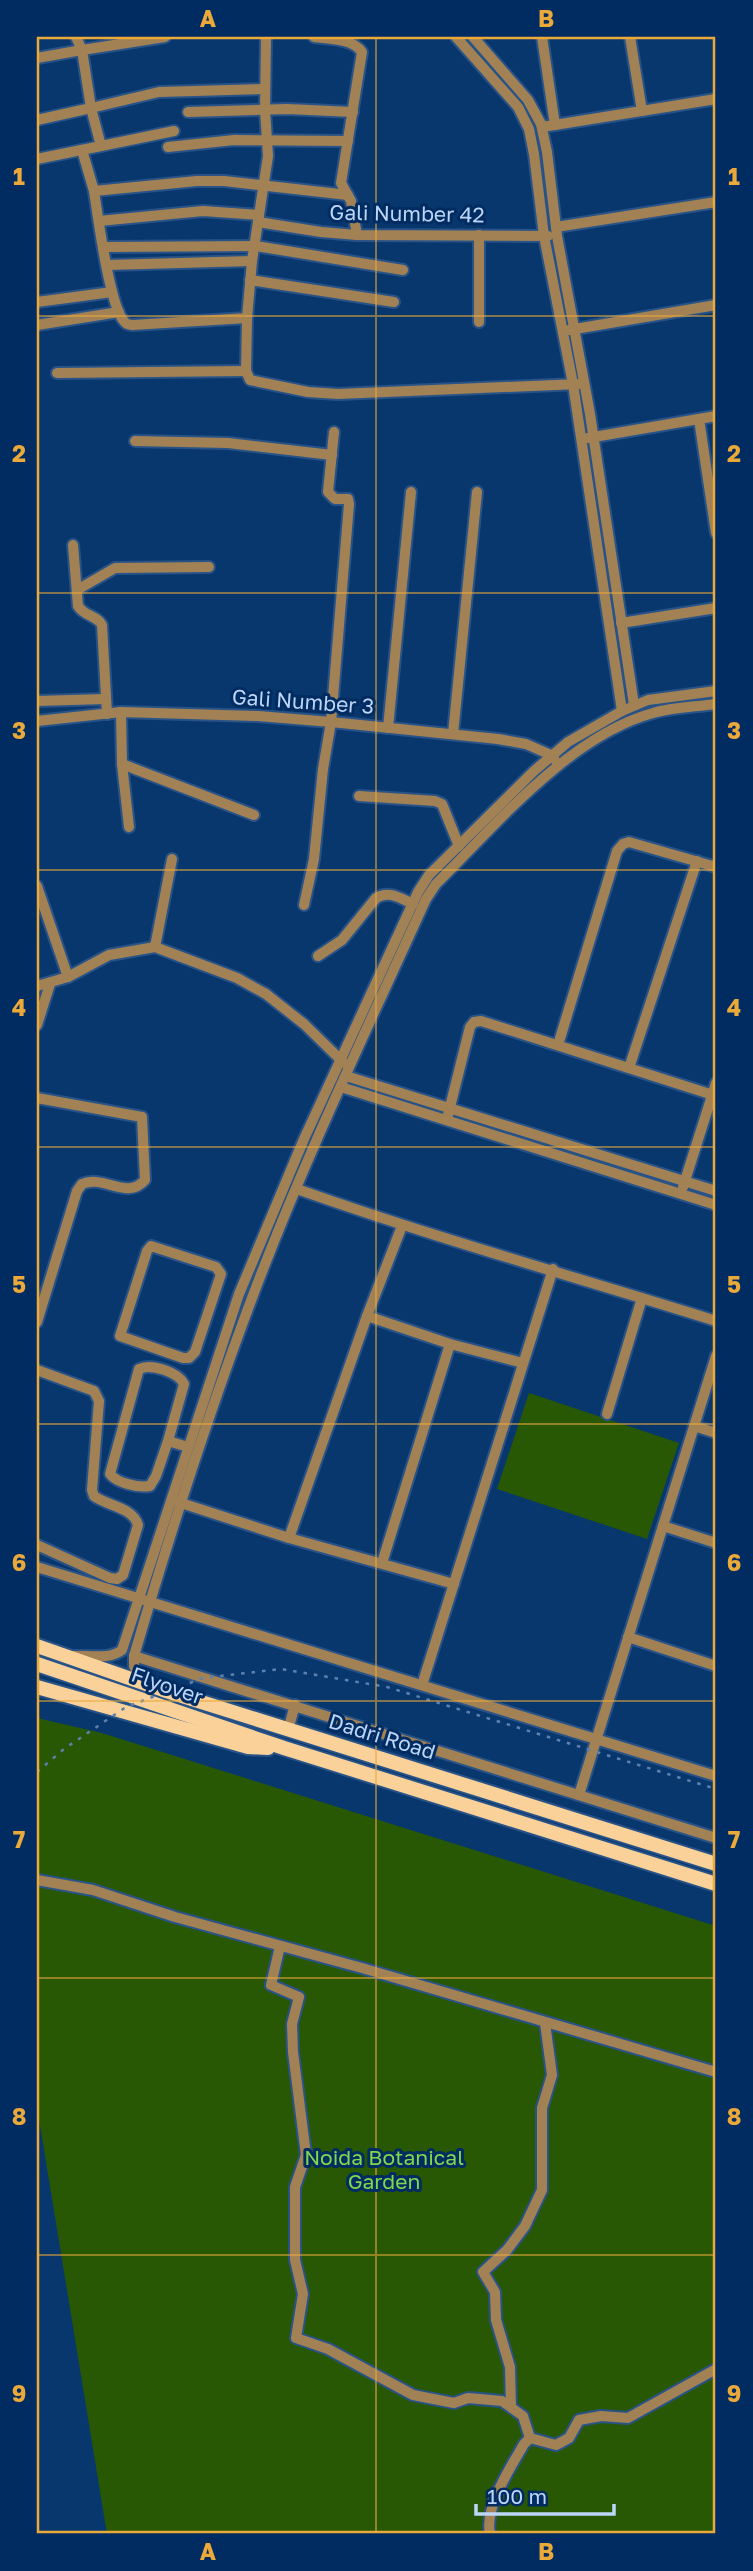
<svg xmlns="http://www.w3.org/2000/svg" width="753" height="2571" font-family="'Golos Text',sans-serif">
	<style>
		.green { fill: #295805 }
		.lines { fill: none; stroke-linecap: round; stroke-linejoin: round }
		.minor-casing { stroke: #295387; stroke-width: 14 }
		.major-casing { stroke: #295387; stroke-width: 18 }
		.minor { stroke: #a28254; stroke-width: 10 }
		.major { stroke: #f9d199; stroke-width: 14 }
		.rail { stroke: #5e82af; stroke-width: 2.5; stroke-dasharray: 3.5 7; stroke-linecap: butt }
		.grid { fill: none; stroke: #eba93a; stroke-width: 2; stroke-opacity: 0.55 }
		.labels { text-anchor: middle; stroke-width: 6; stroke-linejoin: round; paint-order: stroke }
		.street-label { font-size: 21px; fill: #bdd5f7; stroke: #002c62 }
		.park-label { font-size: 21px; fill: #80d94b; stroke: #002c62 }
		.neatline { fill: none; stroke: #eba93a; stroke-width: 2.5 }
		.grid-label { font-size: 23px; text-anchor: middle; font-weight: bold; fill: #eba93a }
	</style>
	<rect width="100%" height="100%" fill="#08376e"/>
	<g class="green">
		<polygon points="529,1393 679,1443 647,1539 497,1489"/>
		<polygon points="37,1718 102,1733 716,1926 716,2534 107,2534 37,2107"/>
	</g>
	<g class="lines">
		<defs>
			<g id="minor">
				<polyline points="266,37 265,110 268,156 252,261 247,318 246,371 250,380 308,392 338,394 579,384"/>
				<path d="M314,37C329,39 352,38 362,52L341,183L351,201L357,235"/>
				<polyline points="456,37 518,107 529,129 534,154 544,236 573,384 622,711"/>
				<polyline points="473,37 528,100 541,124 547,152 557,236 590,414 634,705"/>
				<polyline points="542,37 555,125"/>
				<polyline points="630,37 642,111"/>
				<polyline points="37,58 82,50 76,37"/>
				<polyline points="188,112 287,109 353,112"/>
				<polyline points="37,120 91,108 82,50 165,37"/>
				<polyline points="542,127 716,99"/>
				<polyline points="101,146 174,131"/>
				<polyline points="168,147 234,140 348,141"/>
				<polyline points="82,150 94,191 197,181 224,181 348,195"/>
				<polyline points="37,159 101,146 91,108 159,92 265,89"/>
				<path d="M94,191C98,217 109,302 123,320C126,324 127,324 132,325L247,318"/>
				<polyline points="99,221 203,211 259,215"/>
				<polyline points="258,222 321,232 357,235 548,236"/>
				<polyline points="556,227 716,202"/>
				<polyline points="479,235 479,322"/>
				<polyline points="104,247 256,246 403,270"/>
				<polyline points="107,265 252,261"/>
				<polyline points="250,280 394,302"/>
				<polyline points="37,302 112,292"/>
				<polyline points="37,325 119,312"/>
				<polyline points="569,330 716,305"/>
				<polyline points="57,373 246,371"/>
				<polyline points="699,419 716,533"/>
				<polyline points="588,438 716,416"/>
				<polyline points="135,441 228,443 332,455"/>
				<path d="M73,545L78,606C85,617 97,615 102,625L107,714"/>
				<polyline points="77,590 115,568 209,567"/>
				<polyline points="621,623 716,608"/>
				<polyline points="37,701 105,699"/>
				<polyline points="121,712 122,764 129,827"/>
				<polyline points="37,721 121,712 258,716 331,722 498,739 526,744 551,755 555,760"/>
				<polyline points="388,728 411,492"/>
				<polyline points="453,734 477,492"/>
				<polyline points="122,764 254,815"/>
				<polyline points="359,796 435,801 442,804 459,846"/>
				<polyline points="37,886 68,977"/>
				<polyline points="304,905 314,859 323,769 331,722 349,504 348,499 335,499 328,492 334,432"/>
				<polyline points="155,947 172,859"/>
				<path d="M318,956L342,940L376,898C389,890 400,898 413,904"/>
				<polyline points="37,986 68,977 109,955 155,947 237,978 266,994 304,1024 344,1063"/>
				<polyline points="37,1025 50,984"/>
				<polyline points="558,1045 617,851 623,844 629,842 716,867"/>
				<polyline points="629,1068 697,861"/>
				<polyline points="346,1076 716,1191"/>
				<polyline points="341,1087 716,1205"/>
				<path d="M37,1098L142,1117L145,1180C127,1201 103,1174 82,1184L77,1191L37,1322"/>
				<polyline points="448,1115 470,1027 474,1022 481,1021 713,1095"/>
				<polyline points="683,1187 716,1083"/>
				<path d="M297,1189C435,1238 576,1277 716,1321"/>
				<polygon points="151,1246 216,1267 221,1274 195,1352 189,1358 183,1358 120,1336 147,1251"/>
				<polyline points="367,1316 450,1344 523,1363"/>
				<path d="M37,1370L94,1391L99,1401L92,1490L94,1496C107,1506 133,1507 138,1525L123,1575L117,1579L110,1578L37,1545"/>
				<polyline points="607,1414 642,1298"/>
				<polyline points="694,1426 716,1433"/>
				<path d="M168,1441L184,1384C178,1372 151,1363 139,1369L110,1474C117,1483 138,1488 150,1486L156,1476L168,1441L188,1447"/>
				<polyline points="178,1502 289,1538 454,1584"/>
				<polyline points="663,1526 716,1543"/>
				<polyline points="289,1538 367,1316 402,1226"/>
				<polyline points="382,1563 450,1344"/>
				<polyline points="37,1567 716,1776"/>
				<polyline points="628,1637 716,1666"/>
				<path d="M73,1656C88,1655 110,1660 122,1650L239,1294L304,1139L418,892L429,875L534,771L568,742L622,711L648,700L716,691"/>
				<polyline points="134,1656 716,1838"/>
				<path d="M142,1683L134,1666V1656C169,1536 208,1415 252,1298C303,1162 366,1031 426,899L436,884C496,825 569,736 653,713C673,707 695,707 716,704"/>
				<polyline points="422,1685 553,1269"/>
				<polyline points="288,1730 295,1705"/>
				<polyline points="579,1795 716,1356"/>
				<polyline points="37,1880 93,1890 175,1917 362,1968 716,2072"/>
				<path d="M280,1946L271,1985L299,1997L292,2024L293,2052L306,2155L295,2187V2260L303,2294L296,2338L328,2349L413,2395L454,2403L468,2398L502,2401L523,2416L530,2438L524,2444C511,2467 484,2507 490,2534"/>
				<polyline points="511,2407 510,2367 496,2320 495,2292 483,2272 507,2250 525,2226 542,2190 542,2108 552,2075 545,2023"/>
				<polyline points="530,2438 556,2445 569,2438 579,2420 601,2416 628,2418 716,2369"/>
			</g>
			<g id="major">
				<polyline points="37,1646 163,1690 716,1864"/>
				<polyline points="37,1664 284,1748 716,1884"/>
				<polyline points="37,1687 248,1747 268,1748"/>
			</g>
		</defs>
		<use href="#minor" class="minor-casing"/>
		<use href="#major" class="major-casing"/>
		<use href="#minor" class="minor"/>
		<use href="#major" class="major"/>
		<polyline class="rail" points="37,1772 64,1749 126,1707 203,1678 281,1669 387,1687 716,1789"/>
	</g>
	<path class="grid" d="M376,37V2534M37,316H716M37,593H716M37,870H716M37,1147H716M37,1424H716M37,1701H716M37,1978H716M37,2255H716"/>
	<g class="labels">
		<g class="street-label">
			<text transform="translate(407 214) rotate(1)" y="7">Gali Number 42</text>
			<text transform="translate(303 702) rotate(4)" y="7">Gali Number 3</text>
			<text transform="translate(167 1686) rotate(19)" y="7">Flyover</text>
			<text transform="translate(382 1737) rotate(17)" y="7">Dadri Road</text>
		</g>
		<g class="park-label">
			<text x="384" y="2165">Noida Botanical<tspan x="384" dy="24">Garden</tspan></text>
		</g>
	</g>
	<rect width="753" height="2571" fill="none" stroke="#002c62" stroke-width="77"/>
	<path d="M476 2504v10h138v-10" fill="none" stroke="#bdd5f7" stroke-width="3.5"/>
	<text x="487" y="2504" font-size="21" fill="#bdd5f7" stroke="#002c62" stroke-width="5" paint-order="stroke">100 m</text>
	<rect x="38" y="38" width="676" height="2494" class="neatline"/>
	<g class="grid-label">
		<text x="208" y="27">A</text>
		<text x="546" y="27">B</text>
		<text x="19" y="185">1</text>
		<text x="734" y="185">1</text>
		<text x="19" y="462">2</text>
		<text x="734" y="462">2</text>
		<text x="19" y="739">3</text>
		<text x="734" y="739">3</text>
		<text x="19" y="1016">4</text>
		<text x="734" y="1016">4</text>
		<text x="19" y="1293">5</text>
		<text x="734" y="1293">5</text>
		<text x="19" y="1571">6</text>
		<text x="734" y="1571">6</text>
		<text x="19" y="1848">7</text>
		<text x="734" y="1848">7</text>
		<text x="19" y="2125">8</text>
		<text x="734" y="2125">8</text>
		<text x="19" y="2402">9</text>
		<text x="734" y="2402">9</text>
		<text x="208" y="2560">A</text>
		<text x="546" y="2560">B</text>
	</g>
</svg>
